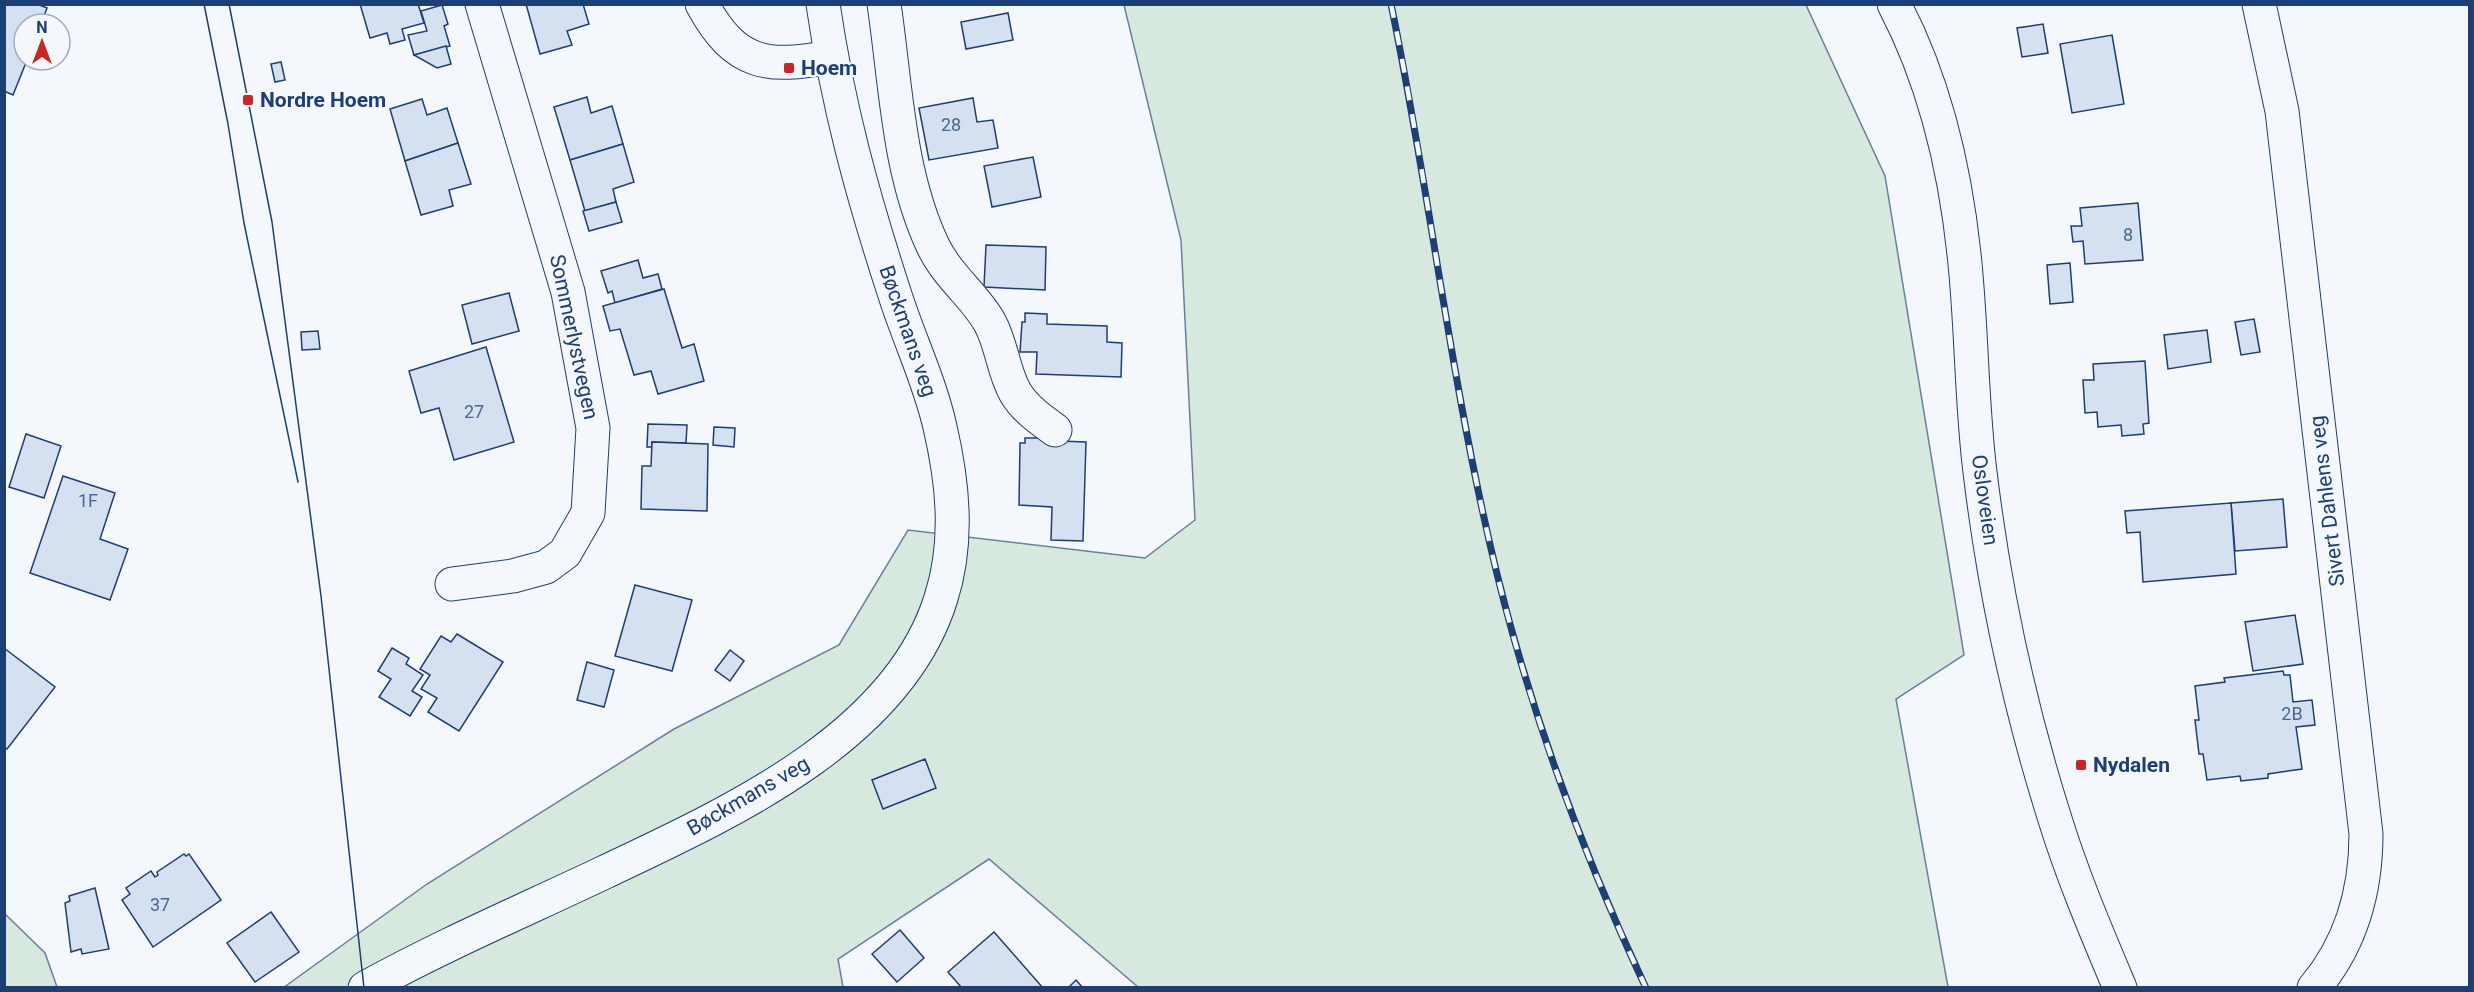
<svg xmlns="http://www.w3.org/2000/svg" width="2474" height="992" font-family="Roboto,sans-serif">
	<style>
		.green { fill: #d7e8df; stroke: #687fa3; stroke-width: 1.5 }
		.building { fill: #d5e0f0; stroke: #1d3f73; stroke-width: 1.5 }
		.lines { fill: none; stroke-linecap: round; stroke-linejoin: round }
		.minor-casing { stroke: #1d3f73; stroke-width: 35 }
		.major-casing { stroke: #1d3f73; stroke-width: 35 }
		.highway-casing { stroke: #1d3f73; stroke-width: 35 }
		.minor { stroke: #f4f7fb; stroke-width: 33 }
		.major { stroke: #f4f7fb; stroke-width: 33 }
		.highway { stroke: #f4f7fb; stroke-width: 33 }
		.tram { stroke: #1d3f73; stroke-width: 1.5 }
		.rail-casing { stroke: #1d3f73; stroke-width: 7 }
		.rail { stroke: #f4f7fb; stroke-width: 4.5; stroke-dasharray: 14; stroke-linecap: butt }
		.poi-dot { fill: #c62828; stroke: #f4f7fb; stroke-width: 2 }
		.labels { text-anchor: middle; stroke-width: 4.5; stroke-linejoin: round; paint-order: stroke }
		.number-label { font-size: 18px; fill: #4b6792 }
		.poi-label { font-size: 21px; font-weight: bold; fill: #1d3f73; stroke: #f4f7fb; text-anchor: start }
		.street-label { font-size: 21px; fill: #1d3f73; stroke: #f4f7fb }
	</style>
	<rect width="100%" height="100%" fill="#f4f7fb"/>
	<g class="green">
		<polygon points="1124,5 1806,5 1885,176 1964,655 1896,699 1948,987 1138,987 989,859 838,959 843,987 283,988 427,884 674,729 839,645 908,530 1145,558 1195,520 1181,240"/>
		<polygon points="4,913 45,953 57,987 5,987"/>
	</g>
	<g class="building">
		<polygon points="4,4 37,4 47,8 41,24 24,24 24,60 27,60 13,95 4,91"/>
		<polygon points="360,4 418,4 424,23 402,29 405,40 390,44 387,33 370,38"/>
		<polygon points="526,4 583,4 589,24 567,31 572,45 540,54"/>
		<polygon points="442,5 448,24 444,26 450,46 414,55 408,35 427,31 421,11"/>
		<polygon points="1008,13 1013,40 966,49 961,22"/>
		<polygon points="2043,24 2048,53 2022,57 2017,28"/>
		<polygon points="2112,35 2124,104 2072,113 2060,44"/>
		<polygon points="446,46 451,64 437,68 414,55"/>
		<polygon points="281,62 285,80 275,82 271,64"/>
		<polygon points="587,97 591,113 612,106 623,144 570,160 554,107"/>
		<polygon points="973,98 977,122 993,120 998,148 929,160 919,108"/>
		<polygon points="422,99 427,115 447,108 458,143 405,161 390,109"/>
		<polygon points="458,143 471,184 449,190 453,206 421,215 405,161"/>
		<polygon points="623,144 634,182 613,189 616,202 585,211 570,160"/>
		<polygon points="1033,157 1041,197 992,207 984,166"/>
		<polygon points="616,202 622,222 589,231 583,211"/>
		<polygon points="2138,203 2143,260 2085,264 2083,241 2073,242 2071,226 2082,226 2080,208"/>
		<polygon points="986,245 1046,247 1045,290 984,287"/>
		<polygon points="638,260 643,278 658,274 662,289 615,303 612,291 608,293 601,271"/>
		<polygon points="2070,263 2073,302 2050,304 2047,265"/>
		<polygon points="664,289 682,348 694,344 704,381 658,394 651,371 634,375 620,329 610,331 603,306"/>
		<polygon points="509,293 519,331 472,344 462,305"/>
		<polygon points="1025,313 1047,314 1047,324 1107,326 1107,342 1122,343 1121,377 1036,374 1037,352 1020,352 1022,322 1025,322"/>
		<polygon points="2254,319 2260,352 2241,355 2235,322"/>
		<polygon points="2207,330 2211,362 2168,369 2164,335"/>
		<polygon points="318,331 320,349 302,350 301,332"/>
		<polygon points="486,347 514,442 454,460 439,408 421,413 409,371"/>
		<polygon points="2145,361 2149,423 2143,424 2144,434 2122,436 2121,425 2098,427 2097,412 2085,413 2083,380 2094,380 2093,364"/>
		<polygon points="648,424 687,425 686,443 652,442 652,447 647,447"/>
		<polygon points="714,427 735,428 734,447 713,445"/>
		<polygon points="26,434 61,446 44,498 9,487"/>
		<polygon points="1025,438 1047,438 1047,444 1059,445 1059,441 1086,442 1083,541 1051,540 1052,507 1019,505 1020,443 1025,443"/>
		<polygon points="652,442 708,444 707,511 641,509 642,466 651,466"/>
		<polygon points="63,476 115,493 100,539 128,549 110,600 30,573"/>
		<polygon points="2283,499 2287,547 2235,551 2231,503"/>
		<polygon points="2231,503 2236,574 2143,582 2140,532 2127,533 2125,511"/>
		<polygon points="635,585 692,600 672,671 615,656"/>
		<polygon points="2295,615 2303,664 2253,671 2245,622"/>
		<polygon points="457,634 503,662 459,731 428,712 437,698 421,689 430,675 420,669 441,636 451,642"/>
		<polygon points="4,648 55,687 7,749 4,747"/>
		<polygon points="392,648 409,658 406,664 423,675 412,691 422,697 410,716 379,697 391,679 378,671"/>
		<polygon points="730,650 744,661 730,681 715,670"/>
		<polygon points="587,662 614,670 604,707 577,700"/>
		<polygon points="2283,671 2284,675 2290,675 2293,702 2312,700 2315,725 2296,727 2302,769 2268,774 2268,778 2241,781 2240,776 2207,780 2203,754 2199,754 2195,720 2199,720 2195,686 2225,682 2224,678"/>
		<polygon points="925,759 936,788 883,809 872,780"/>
		<polygon points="184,854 186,856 189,854 221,900 153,947 122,900 130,894 126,888 151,871 155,877 158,875 157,872"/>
		<polygon points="95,888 109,949 82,954 81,949 71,952 65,903 70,901 69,896"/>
		<polygon points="271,912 299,952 255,982 227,943"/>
		<polygon points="900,930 924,958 897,982 872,954"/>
		<polygon points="994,932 1043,988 962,988 948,972"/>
		<polygon points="1076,980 1083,988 1068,988"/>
	</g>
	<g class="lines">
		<defs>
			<g id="minor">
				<path d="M702,4C736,67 768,68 831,57"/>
				<path d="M884,4C896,85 898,172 933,246C948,277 976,297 990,323C1002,345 1003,371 1015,392C1024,408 1041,420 1055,430"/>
				<path d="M2259,4L2282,111L2366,834C2366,891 2352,943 2314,988"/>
				<polyline points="452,584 513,576 546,567 565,553 588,513 593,428 568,292 482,4"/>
			</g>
			<path id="major" d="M365,988C443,945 525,910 605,872C727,814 898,738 941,598C959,542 953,483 940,427C930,382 909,339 895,295C863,197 838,107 823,4"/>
			<path id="highway" d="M1894,4C1934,80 1955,169 1964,254C1972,326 1971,400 1980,472C1994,588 2019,705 2054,816C2072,875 2096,931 2120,988"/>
		</defs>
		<use href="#minor" class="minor-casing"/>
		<use href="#major" class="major-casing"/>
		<use href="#highway" class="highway-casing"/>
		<use href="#minor" class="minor"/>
		<use href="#major" class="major"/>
		<use href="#highway" class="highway"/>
		<g class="tram">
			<polyline points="204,4 228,124 244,223 298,482"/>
			<polyline points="229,4 272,222 321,596 364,988"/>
		</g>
		<defs>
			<path id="rail" d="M1391,4C1430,193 1451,386 1497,574C1532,717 1583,854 1646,988"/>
		</defs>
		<use href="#rail" class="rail-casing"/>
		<use href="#rail" class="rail"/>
	</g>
	<g class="poi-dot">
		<rect x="783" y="62" width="12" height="12" rx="3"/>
		<rect x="242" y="94" width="12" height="12" rx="3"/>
		<rect x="2075" y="759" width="12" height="12" rx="3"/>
	</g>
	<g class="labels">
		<g class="number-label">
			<text x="951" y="131">28</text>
			<text x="2128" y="241">8</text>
			<text x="474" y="418">27</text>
			<text x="88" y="507">1F</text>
			<text x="2292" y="720">2B</text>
			<text x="160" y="911">37</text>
		</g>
		<g class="poi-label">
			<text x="801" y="75">Hoem</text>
			<text x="260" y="107">Nordre Hoem</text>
			<text x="2093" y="772">Nydalen</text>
		</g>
		<g class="street-label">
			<text transform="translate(908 331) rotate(71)" y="7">Bøckmans veg</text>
			<text transform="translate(574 337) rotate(78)" y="7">Sommerlystvegen</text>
			<text transform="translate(1985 500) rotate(82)" y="7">Osloveien</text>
			<text transform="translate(2327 501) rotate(-97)" y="7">Sivert Dahlens veg</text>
			<text transform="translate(748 796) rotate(-30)" y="7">Bøckmans veg</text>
		</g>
	</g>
	<rect width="2474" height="992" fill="none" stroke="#1d3f73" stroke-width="12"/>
	<g transform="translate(42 42)"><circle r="28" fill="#f4f7fb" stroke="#9eadc5" stroke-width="1.5"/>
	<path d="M0-4.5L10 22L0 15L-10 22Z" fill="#c62828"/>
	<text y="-9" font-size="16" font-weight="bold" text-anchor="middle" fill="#1d3f73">N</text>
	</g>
</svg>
